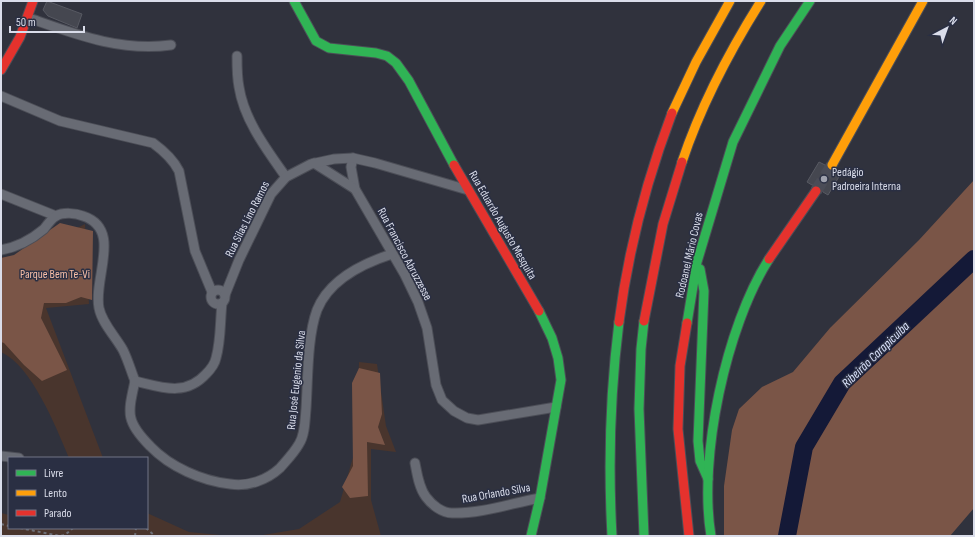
<svg xmlns="http://www.w3.org/2000/svg" width="975" height="537" font-family="'Sofia Sans Condensed',sans-serif">
	<style>
		.green { fill: #49352d }
		.forest { fill: #7a5547 }
		.lines { fill: none; stroke-linecap: round; stroke-linejoin: round }
		.river { stroke: #141937; stroke-width: 18 }
		.building { fill: #454750; stroke: #575962 }
		.secondary-tunnel { stroke: #4a4c57; stroke-width: 12; stroke-dasharray: 12 6; stroke-linecap: butt }
		.street-casing { stroke: #4c4e57; stroke-width: 11 }
		.fast-casing { stroke: #4c4e57; stroke-width: 11 }
		.slow-casing { stroke: #4c4e57; stroke-width: 11 }
		.jam-casing { stroke: #4c4e57; stroke-width: 11 }
		.path { stroke: #6e7078; stroke-width: 2; stroke-dasharray: 3 3; stroke-linecap: butt }
		.street { stroke: #686b74; stroke-width: 9 }
		.fast { stroke: #30b455; stroke-width: 9 }
		.slow { stroke: #ff9f0a; stroke-width: 9 }
		.jam { stroke: #e5322d; stroke-width: 9 }
		.poi-dot { fill: #9ea1ad; stroke: #2a2f43; stroke-width: 1.5 }
		.labels { text-anchor: middle; stroke-width: 3; stroke-linejoin: round; paint-order: stroke }
		.poi-label { font-size: 12px; fill: #daddea; stroke: #2a2f43; text-anchor: start }
		.street-label { font-size: 12px; fill: #daddea; stroke: #2a2f43 }
		.park-label { font-size: 12px; fill: #f9bfa7; stroke: #2a2f43 }
		.water-label { font-size: 13px; font-style: italic; fill: #dce4fe; stroke: #2a2f43 }
	</style>
	<rect width="100%" height="100%" fill="#30323d"/>
	<g class="green">
		<path d="M85,224L89,304L46,308L103,458H69C56,427 32,366 1,352V258L24,255Z"/>
		<polygon points="359,362 377,364 386,426 396,452 371,449 371,500 381,536 257,536 299,529 340,502 356,447"/>
		<polygon points="1,513 9,515 9,528 147,528 147,513 189,532 230,536 1,536"/>
	</g>
	<g class="forest">
		<polygon points="974,180 974,508 950,536 724,536 724,486 732,430 739,409 762,387 793,372 830,328 919,240"/>
		<polygon points="60,223 93,231 92,300 81,297 66,303 44,303 41,318 67,370 42,381 24,365 4,343 1,342 1,258 14,255"/>
		<polygon points="359,368 380,373 382,414 378,427 385,445 367,442 368,496 350,498 342,487 353,466 352,383"/>
	</g>
	<g class="lines">
		<polyline class="river" points="787,536 804,447 842,383 974,259"/>
	</g>
	<g class="building">
		<polygon points="47,1 82,14 77,28 48,16 43,10"/>
		<polygon points="819,162 825,165 828,171 835,172 840,175 828,195 823,192 820,185 812,185 807,182"/>
	</g>
	<g class="lines">
		<polyline class="secondary-tunnel" points="816,191 832,165"/>
		<defs>
			<g id="street">
				<path d="M29,18C75,34 121,52 171,45"/>
				<path d="M237,56C237,66 237,77 239,87C244,120 267,150 286,177"/>
				<path d="M1,96L60,121L153,143C164,151 173,159 179,171L195,251L212,292"/>
				<polyline points="353,158 351,167 355,189 405,275 418,302 427,328 436,385 442,400 454,411 467,418 478,420 556,407"/>
				<polyline points="314,163 355,189"/>
				<polyline points="1,194 56,216"/>
				<path d="M1,250C18,247 31,240 44,229C47,225 52,218 56,216C63,212 76,213 83,216C123,229 93,278 99,308C102,323 115,336 123,350C128,360 131,371 135,381"/>
				<circle cx="218" cy="297" r="7"/>
				<polyline points="225,295 239,260 271,194 286,177 311,164 334,159 353,158 375,163 468,190"/>
				<path d="M135,381C128,413 125,421 150,446C170,467 202,481 230,484C248,487 267,480 280,468C286,461 294,453 299,444C305,435 305,420 306,409C308,380 307,337 317,310C329,280 364,263 392,254"/>
				<path d="M135,381C161,387 185,397 206,374C210,370 215,363 216,358C221,341 220,321 222,303"/>
				<polyline points="1,456 19,458"/>
				<path d="M415,463C417,474 419,488 426,497C432,505 442,513 452,513C481,514 512,503 540,498"/>
			</g>
			<g id="fast">
				<polyline points="294,1 316,41 329,48 376,53 387,56 396,63 409,81 454,165"/>
				<polyline points="700,269 704,291 698,441 700,461 708,479"/>
				<polyline points="687,323 697,262 733,142 780,46 810,1"/>
				<polyline points="531,536 540,498 561,380 558,358 552,338 539,311"/>
				<path d="M612,536C608,464 610,394 619,322"/>
				<polyline points="644,536 639,409 641,349 644,321"/>
				<path d="M711,536C698,458 726,326 769,259"/>
			</g>
			<g id="slow">
				<polyline points="672,113 696,62 730,1"/>
				<path d="M682,162C701,105 729,52 761,1"/>
				<polyline points="832,165 923,1"/>
			</g>
			<g id="jam">
				<polyline points="1,70 20,37 33,1"/>
				<polyline points="454,165 539,311"/>
				<polyline points="769,259 816,191"/>
				<polyline points="644,321 663,224 682,162"/>
				<path d="M619,322C628,252 647,179 672,113"/>
				<polyline points="687,323 680,366 678,429 689,536"/>
			</g>
		</defs>
		<use href="#street" class="street-casing"/>
		<use href="#fast" class="fast-casing"/>
		<use href="#slow" class="slow-casing"/>
		<use href="#jam" class="jam-casing"/>
		<g class="path">
			<polyline points="1,524 9,526"/>
			<polyline points="20,528 60,536 65,535 73,528"/>
			<polyline points="146,528 155,536"/>
			<polyline points="135,536 136,528"/>
		</g>
		<use href="#street" class="street"/>
		<use href="#fast" class="fast"/>
		<use href="#slow" class="slow"/>
		<use href="#jam" class="jam"/>
	</g>
	<circle class="poi-dot" cx="824" cy="179" r="4"/>
	<g class="labels">
		<g class="poi-label">
			<text x="832" y="176">Pedágio<tspan x="832" dy="14">Padroeira Interna</tspan></text>
		</g>
		<g class="street-label">
			<text transform="translate(247 219) rotate(-63)" y="4">Rua Silas Lino Ramos</text>
			<text transform="translate(503 225) rotate(60)" y="4">Rua Eduardo Augusto Mesquita</text>
			<text transform="translate(405 254) rotate(62)" y="4">Rua Francisco Abruzzesse</text>
			<text transform="translate(689 255) rotate(-77)" y="4">Rodoanel Mário Covas</text>
			<text transform="translate(296 380) rotate(-84)" y="4">Rua José Eugenio da Silva</text>
			<text transform="translate(496 493) rotate(-10)" y="4">Rua Orlando Silva</text>
		</g>
		<g class="park-label">
			<text x="55" y="278">Parque Bem Te-Vi</text>
		</g>
		<g class="water-label">
			<text transform="translate(875 354) rotate(-44)" y="5">Ribeirão Carapicuíba</text>
		</g>
	</g>
	<rect width="975" height="537" fill="none" stroke="#daddea" stroke-width="4"/>
	<rect x="8" y="457" width="140" height="72" fill="#2a2f43" stroke="#707586"/>
	<rect x="16" y="470" width="20" height="6" fill="#30b455" stroke="#707586"/>
	<text x="44" y="477" font-size="12" fill="#daddea">Livre</text>
	<rect x="16" y="490" width="20" height="6" fill="#ff9f0a" stroke="#707586"/>
	<text x="44" y="497" font-size="12" fill="#daddea">Lento</text>
	<rect x="16" y="510" width="20" height="6" fill="#e5322d" stroke="#707586"/>
	<text x="44" y="517" font-size="12" fill="#daddea">Parado</text>
	<g transform="translate(947 28) rotate(41)" stroke="#2a2f43" stroke-width="3" paint-order="stroke">
	<path d="M0-3L7 15L0 10L-7 15Z" fill="#daddea"/>
	<text y="-6" font-size="11" font-weight="bold" text-anchor="middle" fill="#daddea">N</text>
	</g>
	<path d="M10 26v6h74v-6" fill="none" stroke="#daddea" stroke-width="2"/>
	<text x="16" y="26" font-size="12" fill="#daddea" stroke="#2a2f43" stroke-width="3" paint-order="stroke">50 m</text>
</svg>
